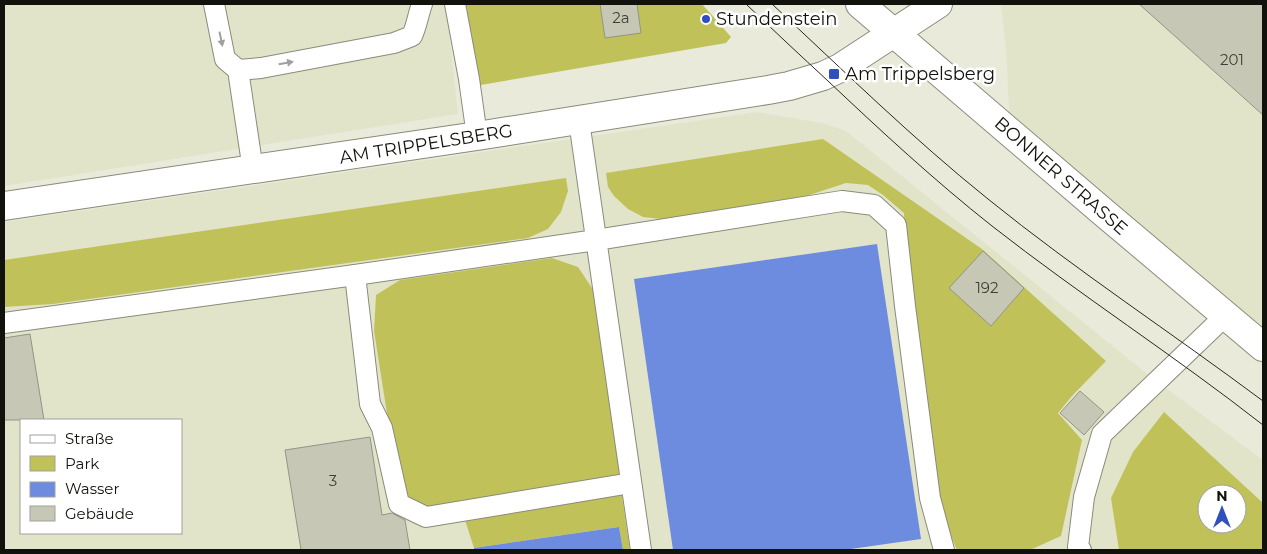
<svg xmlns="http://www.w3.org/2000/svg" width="1267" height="554" font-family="Montserrat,sans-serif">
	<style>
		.built { fill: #e2e4ca; fill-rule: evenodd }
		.green { fill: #c0c259; fill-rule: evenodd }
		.water { fill: #6e8cdf }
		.building { fill: #c6c7b5; stroke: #939484 }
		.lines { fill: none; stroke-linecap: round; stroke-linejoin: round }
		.lane-casing { stroke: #8a8b7a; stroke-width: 22 }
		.secondary-casing { stroke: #8a8b7a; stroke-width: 30 }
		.lane { stroke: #fff; stroke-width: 20 }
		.secondary { stroke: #fff; stroke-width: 28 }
		.tram { stroke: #292922; stroke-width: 1 }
		.oneway { fill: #a0a09e }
		.poi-dot { fill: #304ebe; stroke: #fff; stroke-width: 2 }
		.labels { text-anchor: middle; stroke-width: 5; stroke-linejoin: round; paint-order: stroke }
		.number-label { font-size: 15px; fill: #3f3f36 }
		.poi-label { font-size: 18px; fill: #12120c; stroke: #fff; text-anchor: start }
		.street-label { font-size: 18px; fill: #12120c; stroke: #fff }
	</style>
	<rect width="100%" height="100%" fill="#e9ead9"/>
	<g class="built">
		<polygon points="4,4 446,4 458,114 4,186"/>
		<polygon points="1001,4 1263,4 1263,328 1010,127 1006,49"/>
		<path d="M757,112L822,123L846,131L1151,377L1263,460V550H4V222ZM21,420H181V533H21ZM1207,494H1237V524H1207Z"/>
	</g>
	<g class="green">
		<polygon points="462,4 702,4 731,37 726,43 475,86"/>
		<polygon points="823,139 982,249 1106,361 1072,396 1058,413 1082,440 1061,536 1030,550 957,550 934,496 906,252 904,213 883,195 868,185 846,183 788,202 661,219 643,217 628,209 614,196 608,187 606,173"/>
		<polygon points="566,178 568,191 561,212 548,229 528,238 53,304 4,307 4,260"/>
		<polygon points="552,258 578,267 594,291 622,479 429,510 399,490 374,331 376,295 400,280"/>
		<path d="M1164,412L1263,503V550H1119L1111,498L1133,452ZM1207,494H1237V524H1207Z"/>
		<polygon points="621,490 630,550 623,550 619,527 474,548 463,514"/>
	</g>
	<g class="water">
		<polygon points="877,244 921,539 844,550 673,550 634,279"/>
		<polygon points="619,527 623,550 474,550 474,548"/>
	</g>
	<g class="building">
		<polygon points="600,4 637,4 641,33 605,38"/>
		<polygon points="1139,4 1263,4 1263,115"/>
		<polygon points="983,251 1024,288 991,326 949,288"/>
		<polygon points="30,334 44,420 4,420 4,338"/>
		<polygon points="1080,391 1104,412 1084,435 1060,413"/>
		<polygon points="370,437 382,515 392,513 405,520 410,550 301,550 285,450"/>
	</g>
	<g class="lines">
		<defs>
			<g id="lane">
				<polyline points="214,4 225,59 238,70 253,170"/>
				<polyline points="455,4 469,79 477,136"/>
				<path d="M238,70L261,68L394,43L412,36C417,25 418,15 422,4"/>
				<polyline points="579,121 641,550"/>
				<polyline points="355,275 370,404 382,428 399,504 426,517 631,483"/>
				<polyline points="4,323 355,275 596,240 842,201 874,205 896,225 905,306 930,498 944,550"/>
				<polyline points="1081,550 1078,547 1084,497 1102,434 1226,315"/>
			</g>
			<g id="secondary">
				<polyline points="860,4 1103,212 1263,347"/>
				<polyline points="4,206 477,136 768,90 789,86 823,76 840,68 938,4"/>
			</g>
		</defs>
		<use href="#lane" class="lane-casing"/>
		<use href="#secondary" class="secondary-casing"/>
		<use href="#lane" class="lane"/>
		<use href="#secondary" class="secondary"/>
		<g class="tram">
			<path d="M746,4C773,30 801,56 828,81C881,131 935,181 992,226C1080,295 1175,356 1263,425"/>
			<path d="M772,4C843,70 912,138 988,199C1077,271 1172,333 1263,401"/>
		</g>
	</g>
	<defs><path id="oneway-solid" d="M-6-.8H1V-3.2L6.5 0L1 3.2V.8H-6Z" transform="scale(1.25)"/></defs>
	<g class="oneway">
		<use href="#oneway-solid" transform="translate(221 39) rotate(78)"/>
		<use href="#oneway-solid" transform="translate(286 63) rotate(-10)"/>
	</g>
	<g class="poi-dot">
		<circle cx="706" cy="19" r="5"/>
		<rect x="828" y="68" width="12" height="12" rx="2.5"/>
	</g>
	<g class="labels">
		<g class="number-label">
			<text x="621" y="23">2a</text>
			<text x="1232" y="65">201</text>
			<text x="987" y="293">192</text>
			<text x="333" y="486">3</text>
		</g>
		<g class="poi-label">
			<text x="716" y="25">Stundenstein</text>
			<text x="845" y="80">Am Trippelsberg</text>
		</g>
		<g class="street-label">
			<text transform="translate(426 144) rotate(-9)" y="6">AM TRIPPELSBERG</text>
			<text transform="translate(1061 176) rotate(41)" y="6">BONNER STRASSE</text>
		</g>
	</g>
	<rect width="1267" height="554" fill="none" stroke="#12120c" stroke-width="10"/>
	<rect x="20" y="419" width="162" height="115" fill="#ffffff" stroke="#a0a09e"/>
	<rect x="30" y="435" width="25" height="8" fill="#ffffff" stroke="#a0a09e"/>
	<text x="65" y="444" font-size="15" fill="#12120c">Straße</text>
	<rect x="30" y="456" width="25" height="15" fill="#c0c259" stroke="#a0a09e"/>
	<text x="65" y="469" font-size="15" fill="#12120c">Park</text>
	<rect x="30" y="482" width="25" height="15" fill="#6e8cdf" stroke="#a0a09e"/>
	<text x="65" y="494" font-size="15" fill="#12120c">Wasser</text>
	<rect x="30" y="506" width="25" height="15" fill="#c6c7b5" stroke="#a0a09e"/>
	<text x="65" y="519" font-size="15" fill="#12120c">Gebäude</text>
	<g transform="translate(1222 509)"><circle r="24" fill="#ffffff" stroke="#a0a09e"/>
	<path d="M0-4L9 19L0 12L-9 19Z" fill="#304ebe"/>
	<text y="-8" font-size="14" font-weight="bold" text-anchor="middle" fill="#12120c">N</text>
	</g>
</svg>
